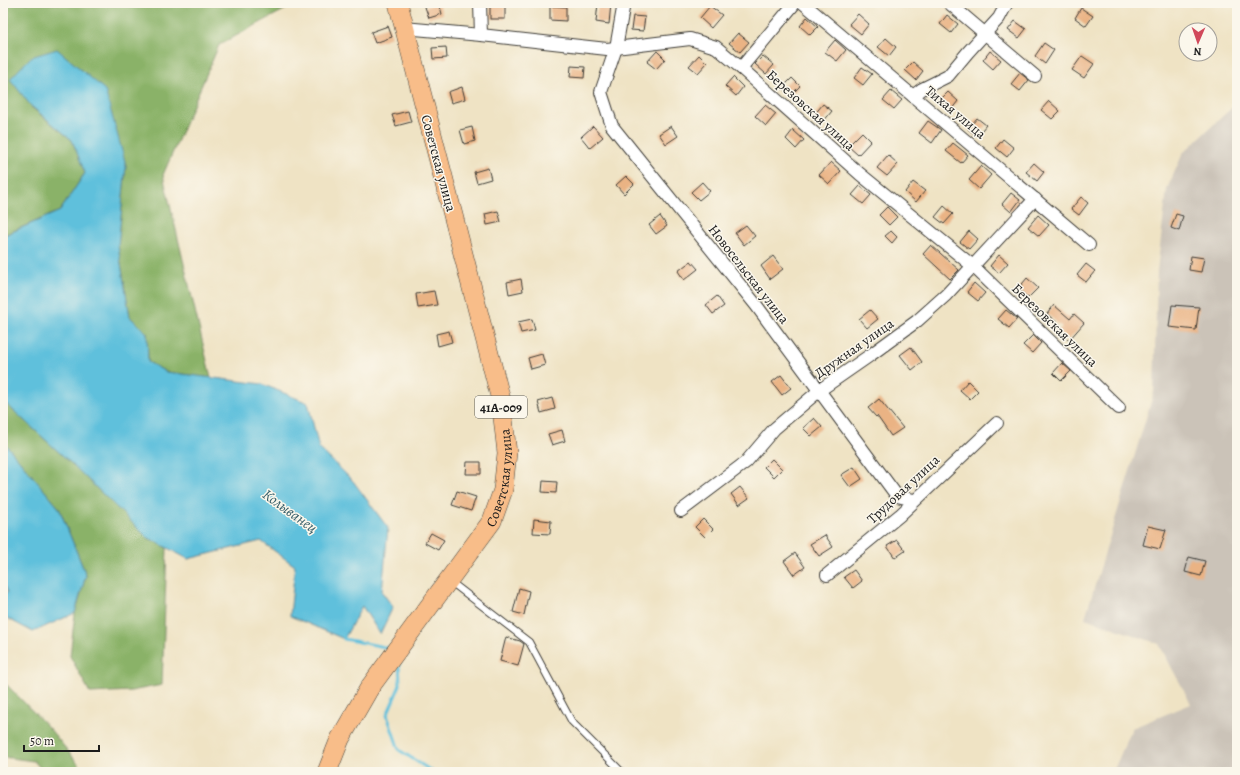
<svg xmlns="http://www.w3.org/2000/svg" width="1240" height="775" font-family="Alegreya,serif">
	<style>
		.industrial { fill: #cbc3b8 }
		.forest { fill: #8ab268; stroke: #536742 }
		.water { fill: #5ec0dc; stroke: #3d6e7c }
		.lines { fill: none; stroke-linecap: round; stroke-linejoin: round }
		.stream { stroke: #5ec0dc; stroke-width: 3 }
		.building { fill: #eab384 }
		.service-casing { stroke: #3c3a35; stroke-width: 8 }
		.minor-casing { stroke: #3c3a35; stroke-width: 14 }
		.primary-casing { stroke: #3c3a35; stroke-width: 20 }
		.service { stroke: #fff; stroke-width: 6 }
		.minor { stroke: #fff; stroke-width: 12 }
		.primary { stroke: #f8bd89; stroke-width: 19 }
		.labels { text-anchor: middle; stroke-width: 3; stroke-linejoin: round; paint-order: stroke }
		.shield { fill: #fbf7ec; stroke: #5f5e5a; stroke-width: 1 }
		.shield-label { font-size: 13px; font-weight: bold; fill: #1c1c1c }
		.street-label { font-size: 14px; fill: #1c1c1c; stroke: #fbf7ec }
		.water-label { font-size: 15px; font-style: italic; fill: #365e69; stroke: #fbf7ec }
	</style>
	<rect width="100%" height="100%" fill="#fbf7ec"/>
	<filter id="ink" filterUnits="userSpaceOnUse"><feTurbulence type="fractalNoise" baseFrequency=".025" numOctaves="2"/><feDisplacementMap in="SourceGraphic" scale="8" xChannelSelector="R" yChannelSelector="G"/><feConvolveMatrix kernelMatrix="1 2 1 2 8 2 1 2 1" color-interpolation-filters="sRGB"/></filter>
	<filter id="wash" filterUnits="userSpaceOnUse"><feTurbulence type="fractalNoise" baseFrequency=".012" numOctaves="4" result="noise"/><feDisplacementMap in="SourceGraphic" scale="16" xChannelSelector="R" yChannelSelector="G"/><feGaussianBlur stdDeviation="0.9" result="paint"/><feColorMatrix in="noise" values="0 0 0 0 0 0 0 0 0 0 0 0 0 0 0 0 0 1.4 0 .05"/><feComposite in="paint" operator="in"/></filter>
	<g filter="url(#wash)">
		<rect width="100%" height="100%" fill="#efe3c4"/>
		<polygon class="industrial" points="1237,103 1237,772 1113,772 1132,728 1191,704 1159,644 1085,618 1154,392 1157,271 1167,189 1183,153"/>
		<g class="forest">
			<polygon points="3,3 297,3 219,45 163,175 211,378 166,372 148,362 147,333 130,317 118,246 126,165 31,107 72,140 85,173 60,211 4,235 3,235"/>
			<polygon points="3,401 72,464 147,537 167,548 162,685 131,691 90,693 70,656 75,613 86,575 59,508 8,447 3,445"/>
			<polygon points="3,684 7,685 49,728 85,772 44,772 34,761 3,757"/>
		</g>
		<g class="water">
			<polygon points="57,49 105,90 126,165 118,246 130,317 147,333 148,362 166,372 262,384 308,403 319,448 353,481 388,528 382,592 393,607 380,634 362,606 344,639 290,616 295,566 261,541 188,559 147,537 72,464 3,401 3,235 5,235 60,211 85,173 72,140 31,106 10,79 31,57"/>
			<polygon points="3,445 8,447 59,508 86,575 75,613 33,632 3,616 3,598 7,592 3,583"/>
		</g>
		<g class="lines">
			<g class="stream">
				<polyline points="344,636 344,639 390,648"/>
				<polyline points="399,661 400,685 387,715 399,750 433,772"/>
			</g>
		</g>
		<g id="blocks">
			<g class="building">
				<polygon points="439,3 442,14 429,18 425,7"/>
				<rect x="490" y="3" width="15" height="16"/>
				<polygon points="598,3 611,3 609,24 596,22"/>
				<polygon points="550,6 566,7 566,21 550,20"/>
				<polygon points="710,6 722,15 711,28 700,18"/>
				<polygon points="1081,8 1093,16 1086,26 1075,18"/>
				<polygon points="858,14 869,24 861,34 849,24"/>
				<polygon points="947,15 958,24 951,33 940,24"/>
				<polygon points="633,16 645,17 643,31 631,30"/>
				<polygon points="807,17 818,27 810,35 800,26"/>
				<polygon points="1015,21 1026,29 1019,38 1008,30"/>
				<polygon points="388,26 392,37 375,43 371,32"/>
				<polygon points="738,33 749,42 740,52 729,43"/>
				<polygon points="886,38 896,47 889,56 878,47"/>
				<polygon points="835,40 846,50 837,61 825,52"/>
				<polygon points="1044,43 1054,50 1045,64 1035,56"/>
				<polygon points="446,47 447,58 433,59 432,48"/>
				<polygon points="657,51 665,59 656,69 647,62"/>
				<polygon points="990,51 1001,60 993,69 983,60"/>
				<polygon points="699,55 707,63 698,73 689,66"/>
				<polygon points="763,56 774,65 766,74 755,64"/>
				<polygon points="1082,56 1094,64 1084,78 1072,70"/>
				<polygon points="913,62 923,71 916,80 905,70"/>
				<polygon points="571,66 585,67 584,78 570,77"/>
				<polygon points="862,67 872,74 863,85 854,78"/>
				<polygon points="1020,73 1029,80 1020,91 1011,84"/>
				<polygon points="733,77 743,87 736,96 725,86"/>
				<polygon points="792,78 800,86 790,96 782,88"/>
				<polygon points="462,87 465,99 451,103 448,92"/>
				<polygon points="891,91 902,100 894,109 883,100"/>
				<polygon points="948,92 958,101 951,110 940,100"/>
				<polygon points="1049,101 1060,111 1052,119 1041,110"/>
				<polygon points="823,104 832,111 823,122 814,115"/>
				<polygon points="765,105 776,114 766,126 755,116"/>
				<polygon points="408,111 411,122 396,126 392,115"/>
				<polygon points="977,118 986,125 977,136 968,129"/>
				<polygon points="928,121 941,130 932,143 919,133"/>
				<polygon points="593,126 603,137 590,148 581,137"/>
				<polygon points="671,126 678,136 666,144 659,134"/>
				<polygon points="472,127 475,141 464,144 460,130"/>
				<polygon points="793,130 804,140 796,149 786,139"/>
				<polygon points="862,132 871,141 858,155 848,146"/>
				<polygon points="1003,139 1014,148 1007,157 996,148"/>
				<polygon points="953,143 968,155 961,163 946,151"/>
				<polygon points="888,155 898,164 887,176 877,168"/>
				<polygon points="831,162 841,171 829,184 819,175"/>
				<polygon points="1034,163 1044,172 1037,181 1026,172"/>
				<polygon points="981,166 991,175 979,189 969,180"/>
				<polygon points="488,168 491,179 477,183 474,172"/>
				<polygon points="626,176 634,184 624,194 616,185"/>
				<polygon points="702,182 710,191 699,200 691,192"/>
				<polygon points="913,182 925,191 916,202 905,192"/>
				<polygon points="860,186 871,195 863,204 852,195"/>
				<polygon points="1011,193 1020,200 1011,212 1002,204"/>
				<polygon points="1081,197 1088,203 1079,215 1071,209"/>
				<polygon points="944,206 953,214 944,224 935,217"/>
				<polygon points="887,207 897,217 889,225 879,215"/>
				<polygon points="498,211 501,222 487,225 485,214"/>
				<polygon points="1176,214 1183,216 1179,231 1171,228"/>
				<polygon points="1038,215 1049,225 1039,236 1028,227"/>
				<polygon points="660,216 667,226 656,234 649,225"/>
				<polygon points="746,225 755,236 744,245 735,233"/>
				<polygon points="891,231 897,237 892,243 885,236"/>
				<polygon points="969,231 978,239 969,249 960,242"/>
				<polygon points="931,245 959,270 950,279 923,254"/>
				<polygon points="999,255 1008,263 999,273 990,266"/>
				<polygon points="773,256 783,269 770,279 761,266"/>
				<polygon points="1191,256 1204,258 1201,272 1189,270"/>
				<polygon points="691,261 698,269 684,280 678,271"/>
				<polygon points="1086,264 1095,271 1086,282 1077,275"/>
				<polygon points="1027,278 1038,288 1028,298 1018,289"/>
				<polygon points="521,279 523,291 509,294 507,282"/>
				<polygon points="974,283 985,293 978,301 967,292"/>
				<polygon points="434,291 437,305 418,308 416,294"/>
				<polygon points="717,296 724,306 713,314 706,305"/>
				<polygon points="1054,305 1070,319 1074,314 1084,323 1069,340 1059,330 1062,327 1047,314"/>
				<polygon points="1172,305 1199,307 1196,330 1169,327"/>
				<polygon points="870,310 878,319 867,328 859,319"/>
				<polygon points="1006,310 1017,319 1009,328 998,319"/>
				<polygon points="532,319 535,330 521,333 518,322"/>
				<polygon points="449,331 452,342 438,346 436,334"/>
				<polygon points="1033,335 1041,343 1032,353 1023,345"/>
				<polygon points="911,347 922,362 912,370 900,355"/>
				<polygon points="542,354 545,365 531,369 528,358"/>
				<polygon points="1062,363 1071,371 1061,381 1053,373"/>
				<polygon points="781,375 791,388 782,395 772,382"/>
				<polygon points="968,381 978,391 970,399 960,390"/>
				<polygon points="552,398 555,409 541,413 538,402"/>
				<polygon points="879,399 903,428 891,436 877,416 876,417 868,408"/>
				<polygon points="814,418 822,427 811,436 803,428"/>
				<polygon points="562,430 565,441 552,445 548,434"/>
				<polygon points="772,459 782,469 774,477 764,467"/>
				<polygon points="467,462 481,462 481,474 466,474"/>
				<polygon points="854,467 862,479 850,487 841,475"/>
				<polygon points="543,481 557,482 556,493 542,492"/>
				<polygon points="740,487 749,498 739,505 731,494"/>
				<polygon points="457,491 476,497 471,511 452,505"/>
				<polygon points="534,519 551,521 550,534 533,533"/>
				<polygon points="703,519 713,529 705,537 695,527"/>
				<polygon points="1148,526 1166,530 1160,549 1143,545"/>
				<polygon points="431,533 444,540 438,550 425,543"/>
				<polygon points="825,535 833,547 819,556 810,544"/>
				<polygon points="897,540 905,551 895,558 887,546"/>
				<polygon points="795,553 805,567 794,575 784,561"/>
				<polygon points="1189,557 1205,561 1201,576 1185,572"/>
				<polygon points="854,570 862,581 853,588 844,577"/>
				<polygon points="519,588 529,591 524,615 513,612"/>
				<polygon points="506,637 520,641 524,644 518,666 500,661"/>
			</g>
		</g>
	</g>
	<g filter="url(#ink)">
		<use href="#blocks" fill-opacity="0" stroke="#3c3a35" stroke-width="1"/>
		<g class="lines">
			<defs>
				<polyline id="service" points="451,582 529,642 572,722 622,772"/>
				<g id="minor">
					<polyline points="480,3 481,35"/>
					<polyline points="624,3 616,48 601,92 612,126 756,305 897,496 914,500"/>
					<polyline points="803,3 1089,245"/>
					<polyline points="949,3 1035,76"/>
					<polyline points="404,28 481,35 607,49 690,39 716,47 741,68 860,174 974,267 1119,408"/>
					<polyline points="741,68 795,3"/>
					<polyline points="913,96 922,89 948,76 968,52 999,18 1007,3"/>
					<polyline points="681,511 746,462 774,429 820,390 869,356 917,321 946,295 1035,199"/>
					<polyline points="827,575 900,515 997,423"/>
				</g>
				<g id="primary">
					<path id="s1" d="M327,772L340,739L370,687L492,521L503,490L507,453L501,400L398,3"/>
				</g>
			</defs>
			<use href="#service" class="service-casing"/>
			<use href="#minor" class="minor-casing"/>
			<use href="#primary" class="primary-casing"/>
			<use href="#service" class="service"/>
			<use href="#minor" class="minor"/>
			<use href="#primary" class="primary"/>
		</g>
	</g>
	<g class="labels">
		<rect class="shield" x="475" y="396" width="52" height="22" rx="3"/>
		<g class="shield-label">
			<text x="501" y="412">41А-009</text>
		</g>
		<g class="street-label">
			<text transform="translate(811 110) rotate(42)" y="5">Березовская улица</text>
			<text transform="translate(956 112) rotate(40)" y="5">Тихая улица</text>
			<text transform="translate(439 163) rotate(75)" y="5">Советская улица</text>
			<text transform="translate(749 274) rotate(52)" y="5">Новосельская улица</text>
			<text transform="translate(1055 325) rotate(44)" y="5">Березовская улица</text>
			<text transform="translate(854 348) rotate(-35)" y="5">Дружная улица</text>
			<text dy="5" stroke="none"><textPath href="#s1" startOffset="346">Советская улица</textPath></text>
			<text transform="translate(903 489) rotate(-43)" y="5">Трудовая улица</text>
		</g>
		<g class="water-label">
			<text transform="translate(290 511) rotate(36)" y="5">Колыванец</text>
		</g>
	</g>
	<rect width="1240" height="775" fill="none" stroke="#fbf7ec" stroke-width="16"/>
	<g transform="translate(1198 42) rotate(182)"><circle r="19" fill="#fbf7ec" stroke="#a29f99"/>
	<path d="M0-3L7 15L0 10L-7 15Z" fill="#d1495b"/>
	<text y="-6" font-size="11" font-weight="bold" text-anchor="middle" fill="#1c1c1c">N</text>
	</g>
	<path d="M24 745v6h75v-6" fill="none" stroke="#1c1c1c" stroke-width="2"/>
	<text x="30" y="745" font-size="12" fill="#1c1c1c" stroke="#fbf7ec" stroke-width="3" paint-order="stroke">50 m</text>
</svg>
